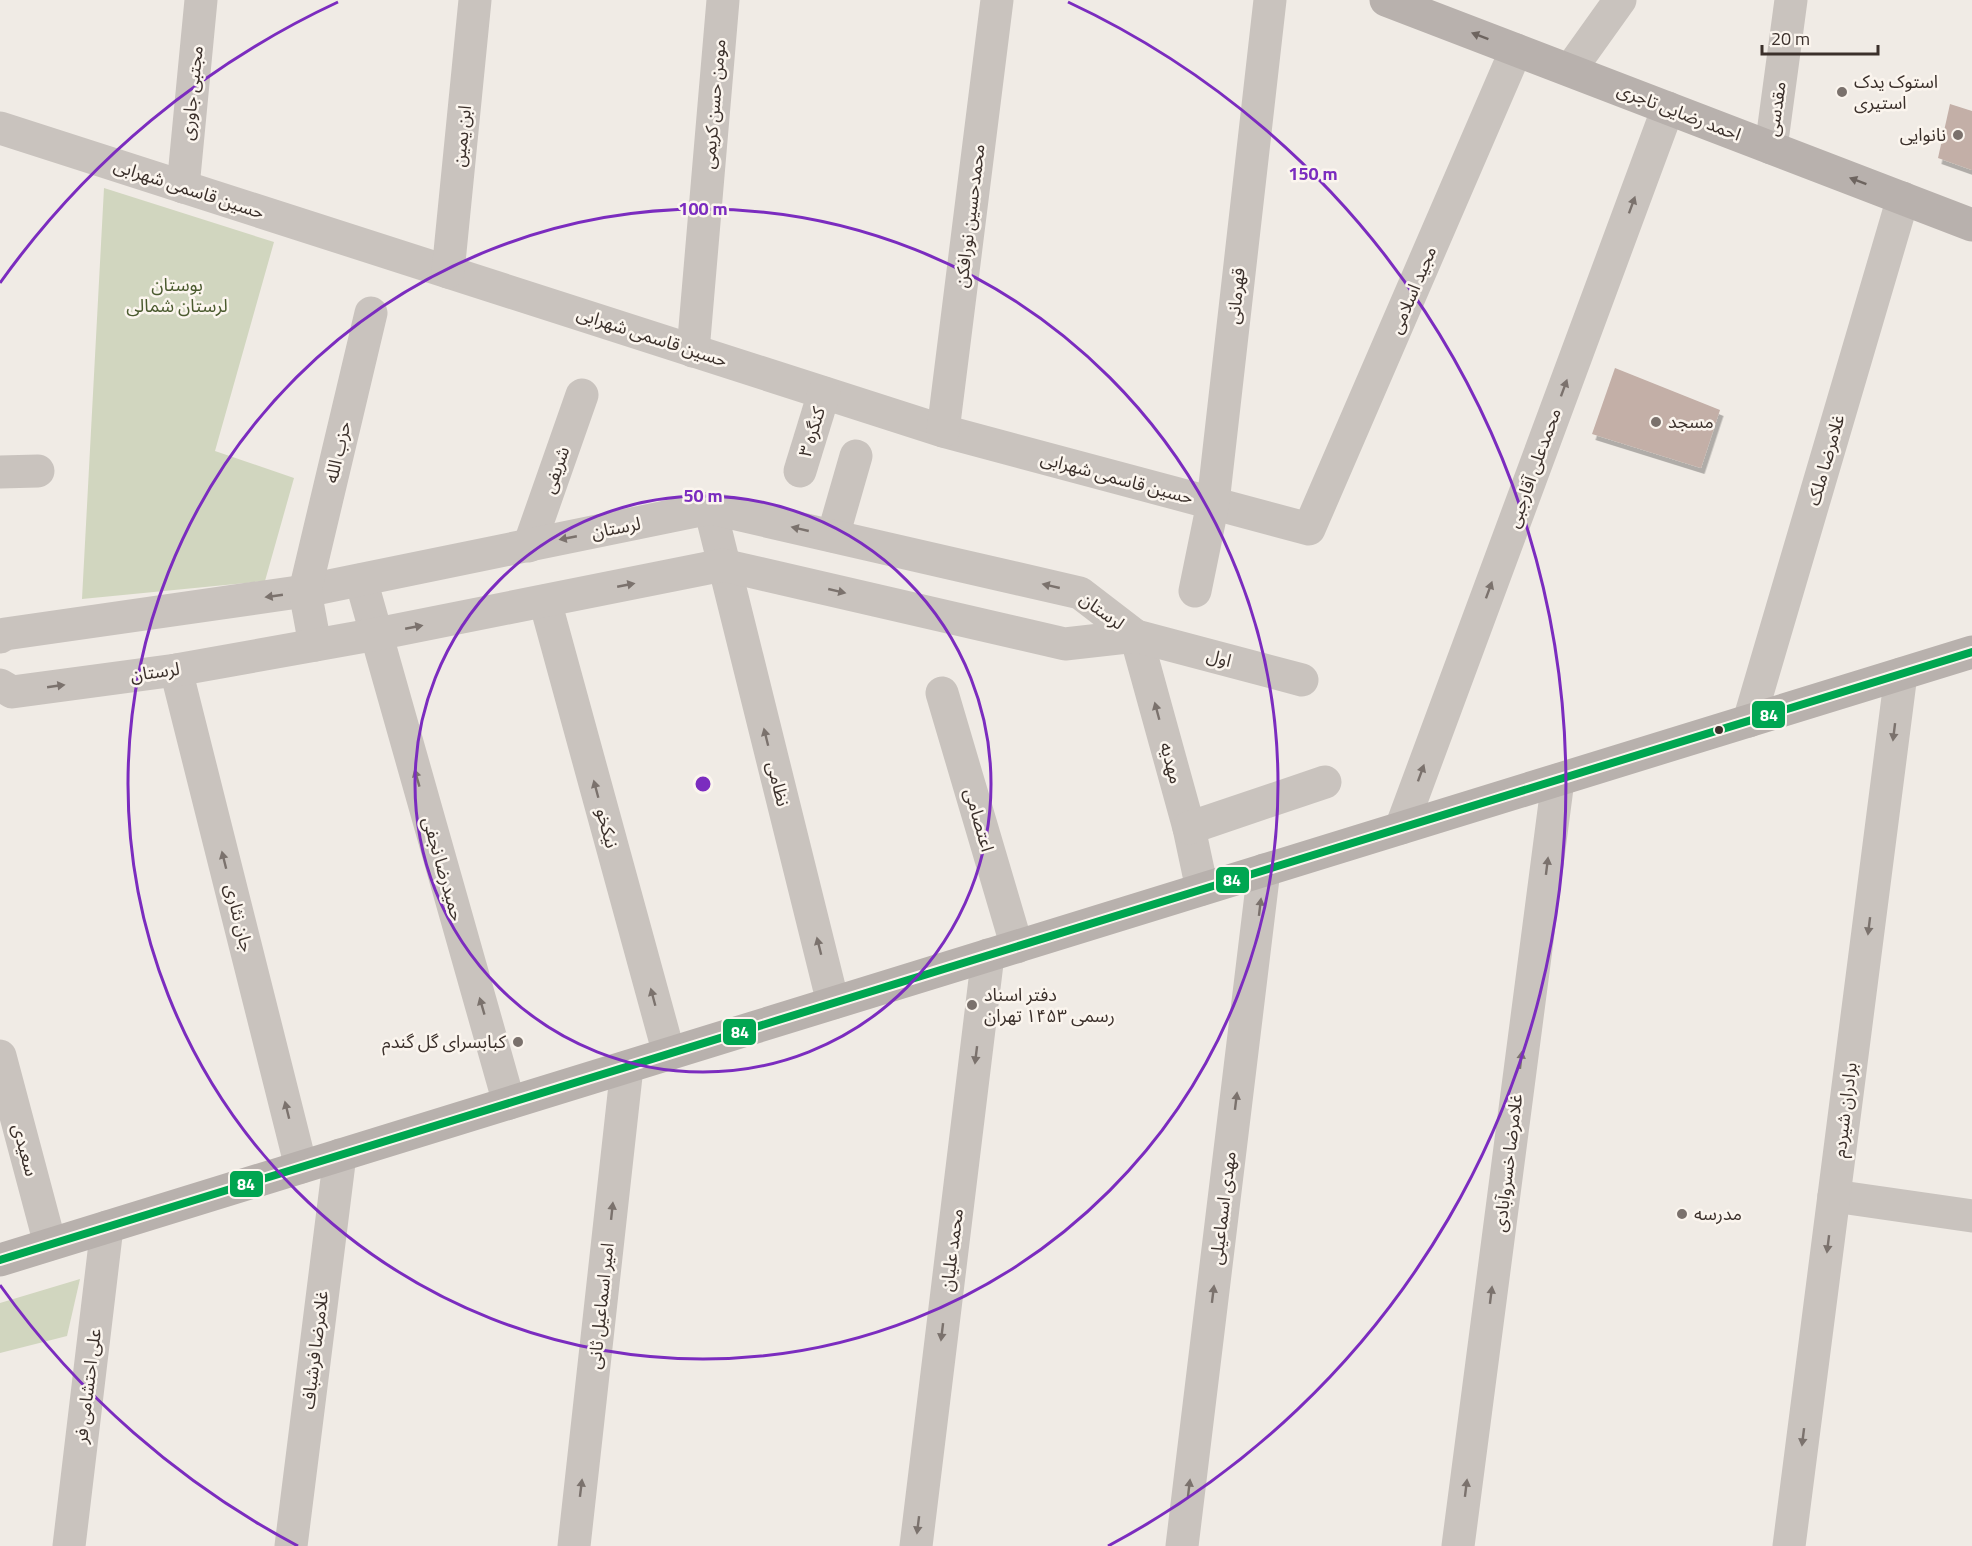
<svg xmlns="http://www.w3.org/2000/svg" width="1972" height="1546" font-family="'Titillium Web','Noto Sans Arabic',sans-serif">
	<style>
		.green { fill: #d1d6bf }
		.building { fill: #c3afa7; filter: url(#shadow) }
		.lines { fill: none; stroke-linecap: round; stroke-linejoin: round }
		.minor { stroke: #c9c3be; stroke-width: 33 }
		.major { stroke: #b8b1ad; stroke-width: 33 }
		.bus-1-casing { stroke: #fbf5ee; stroke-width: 12 }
		.bus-1 { stroke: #00a651; stroke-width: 8 }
		.oneway { fill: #6d645f }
		.oneway2 { fill: #7b726d }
		.ring { fill: none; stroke: #7b2cbf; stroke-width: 3 }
		.poi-dot { fill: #7a716c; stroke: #fbf5ee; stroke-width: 2 }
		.bus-dot { fill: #3b302b; stroke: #fbf5ee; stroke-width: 2 }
		.labels { text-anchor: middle; stroke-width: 5; stroke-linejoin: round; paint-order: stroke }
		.poi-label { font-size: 18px; fill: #3b302b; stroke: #fbf5ee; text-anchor: start }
		.street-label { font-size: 18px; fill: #3b302b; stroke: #fbf5ee }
		.park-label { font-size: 18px; fill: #4a5a2e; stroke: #fbf5ee }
		.centre { fill: #7b2cbf; stroke: #fbf5ee; stroke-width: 3 }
		.ring-label { font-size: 18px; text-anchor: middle; font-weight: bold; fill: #7b2cbf; stroke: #fbf5ee; stroke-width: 5; stroke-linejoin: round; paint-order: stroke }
		.line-badge { stroke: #fbf5ee; stroke-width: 2 }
		.badge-label { font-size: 16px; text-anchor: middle; font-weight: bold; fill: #fff }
	</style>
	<defs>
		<filter id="shadow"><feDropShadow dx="3.5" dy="6" stdDeviation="0" flood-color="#0004"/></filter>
	</defs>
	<rect width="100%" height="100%" fill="#f0ebe5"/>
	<g class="green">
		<polygon points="104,188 274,242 215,451 294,478 265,581 82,599"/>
		<polygon points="80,1279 67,1336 0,1353 0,1303"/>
	</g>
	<g class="building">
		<polygon points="1950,104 1972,111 1972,170 1938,158"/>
		<polygon points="1615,368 1720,410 1701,468 1592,434"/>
	</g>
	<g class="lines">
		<g class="minor">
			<polyline points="1570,70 1620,0"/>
			<polyline points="0,128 943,431 1309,529 1516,50"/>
			<polyline points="1771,148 1791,0"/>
			<polyline points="183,187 201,0"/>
			<polyline points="448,272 475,0"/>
			<polyline points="693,351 723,0"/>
			<polyline points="943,431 997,0"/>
			<polyline points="800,471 824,393"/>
			<polyline points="0,472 38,471"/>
			<polyline points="710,508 833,1003"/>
			<polyline points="833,536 856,456"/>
			<polyline points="529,546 582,395"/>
			<polyline points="361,580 509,1103"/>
			<polyline points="1195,591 1213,503 1270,0"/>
			<polyline points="545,601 669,1054"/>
			<polyline points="1136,636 1189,828 1202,889"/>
			<polyline points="0,637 5,634 305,591 710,508 1080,593 1136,636"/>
			<polyline points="315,645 305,591 371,313"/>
			<polyline points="176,670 301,1167"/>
			<polyline points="0,685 12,692 176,670 377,634 723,565 1065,644 1136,636 1302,680"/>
			<polyline points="942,693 1017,947"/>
			<polyline points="1749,721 1903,198"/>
			<polyline points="1189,828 1325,782"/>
			<polyline points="1401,828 1668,108"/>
			<polyline points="0,1056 50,1244"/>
			<polyline points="1834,1196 1972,1216"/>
			<polyline points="69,1546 107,1227"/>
			<polyline points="291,1546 340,1155"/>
			<polyline points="574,1546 627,1067"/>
			<polyline points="916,1546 988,955"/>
			<polyline points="1182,1546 1264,870"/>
			<polyline points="1458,1546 1558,780"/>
			<polyline points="1789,1546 1901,674"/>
		</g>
		<g class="major">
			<polyline points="1386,0 1972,225"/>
			<polyline points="0,1260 1972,652"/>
		</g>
		<defs>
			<polyline id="bus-1" points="0,1260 1972,652"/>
		</defs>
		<use href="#bus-1" class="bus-1-casing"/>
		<use href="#bus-1" class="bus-1"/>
	</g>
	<defs><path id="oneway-solid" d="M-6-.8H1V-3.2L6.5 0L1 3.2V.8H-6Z" transform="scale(1.5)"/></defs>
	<g class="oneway">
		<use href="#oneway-solid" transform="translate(1480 36) rotate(-159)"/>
		<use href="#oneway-solid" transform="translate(1858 181) rotate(-159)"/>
	</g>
	<g class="oneway2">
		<use href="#oneway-solid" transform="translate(1632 205) rotate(-70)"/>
		<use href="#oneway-solid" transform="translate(1564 388) rotate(-70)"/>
		<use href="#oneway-solid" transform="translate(800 529) rotate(-167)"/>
		<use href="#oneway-solid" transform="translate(568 538) rotate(169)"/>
		<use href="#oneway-solid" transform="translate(626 585) rotate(-11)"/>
		<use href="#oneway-solid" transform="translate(1051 586) rotate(-167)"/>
		<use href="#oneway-solid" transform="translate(1489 590) rotate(-70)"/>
		<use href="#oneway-solid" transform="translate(837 591) rotate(13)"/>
		<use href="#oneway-solid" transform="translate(274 596) rotate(172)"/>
		<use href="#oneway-solid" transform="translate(414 627) rotate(-11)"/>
		<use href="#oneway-solid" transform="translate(56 686) rotate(-8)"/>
		<use href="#oneway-solid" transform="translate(1157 711) rotate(-105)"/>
		<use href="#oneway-solid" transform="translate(1894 732) rotate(97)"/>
		<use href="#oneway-solid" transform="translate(766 737) rotate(-104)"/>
		<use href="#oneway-solid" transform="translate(1421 773) rotate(-70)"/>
		<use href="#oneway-solid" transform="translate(417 778) rotate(-106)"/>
		<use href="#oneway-solid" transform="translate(596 789) rotate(-105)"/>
		<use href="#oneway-solid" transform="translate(224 860) rotate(-104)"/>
		<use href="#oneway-solid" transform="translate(1547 866) rotate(-83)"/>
		<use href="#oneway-solid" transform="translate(1260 907) rotate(-83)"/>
		<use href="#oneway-solid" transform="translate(1869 926) rotate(97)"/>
		<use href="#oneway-solid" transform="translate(819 946) rotate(-104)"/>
		<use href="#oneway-solid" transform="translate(653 997) rotate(-105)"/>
		<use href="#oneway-solid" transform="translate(482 1006) rotate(-106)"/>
		<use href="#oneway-solid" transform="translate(976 1055) rotate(97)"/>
		<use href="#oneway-solid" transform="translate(1521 1060) rotate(-83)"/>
		<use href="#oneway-solid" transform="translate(1236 1101) rotate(-83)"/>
		<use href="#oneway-solid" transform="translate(287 1110) rotate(-104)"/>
		<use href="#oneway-solid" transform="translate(612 1211) rotate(-84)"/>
		<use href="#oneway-solid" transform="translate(1828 1244) rotate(97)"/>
		<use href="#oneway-solid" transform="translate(1213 1294) rotate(-83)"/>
		<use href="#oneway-solid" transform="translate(1491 1295) rotate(-83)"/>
		<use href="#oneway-solid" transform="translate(942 1332) rotate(97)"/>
		<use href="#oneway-solid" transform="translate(1803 1437) rotate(97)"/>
		<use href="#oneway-solid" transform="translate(581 1488) rotate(-83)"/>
		<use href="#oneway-solid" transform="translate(1189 1488) rotate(-83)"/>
		<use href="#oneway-solid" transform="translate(1466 1488) rotate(-83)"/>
		<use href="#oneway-solid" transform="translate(918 1525) rotate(97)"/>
	</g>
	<g class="ring">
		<circle cx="703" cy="784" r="288"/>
		<circle cx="703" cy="784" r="575"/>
		<path d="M298 1546A863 863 0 0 1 0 1285M0 283A863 863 0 0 1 338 2M1068 2A863 863 0 0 1 1108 1546"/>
	</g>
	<g class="poi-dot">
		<circle cx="1842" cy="92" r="6"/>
		<circle cx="1958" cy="135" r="6"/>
		<circle cx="1656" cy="422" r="6"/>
		<circle cx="972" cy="1005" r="6"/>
		<circle cx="518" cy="1042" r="6"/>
		<circle cx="1682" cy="1214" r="6"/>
	</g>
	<circle class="bus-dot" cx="1719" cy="730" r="5"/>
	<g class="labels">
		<g class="poi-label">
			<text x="1854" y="88">استوک یدک<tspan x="1854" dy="21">استیری</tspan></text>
			<text x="1946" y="141" text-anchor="end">نانوایی</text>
			<text x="1668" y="428">مسجد</text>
			<text x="984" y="1001">دفتر اسناد<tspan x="984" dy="21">رسمی ۱۴۵۳ تهران</tspan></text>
			<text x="506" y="1048" text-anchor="end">کبابسرای گل گندم</text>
			<text x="1694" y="1220">مدرسه</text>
		</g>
		<g class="street-label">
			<text transform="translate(192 93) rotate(-84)" y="6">مجتبی جاوری</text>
			<text transform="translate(714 104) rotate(-85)" y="6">مومن حسن کریمی</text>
			<text transform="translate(1776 109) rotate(-82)" y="6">مقدسی</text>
			<text transform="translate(1679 112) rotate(21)" y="6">احمد رضایی تاجری</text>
			<text transform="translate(462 136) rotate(-84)" y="6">ابن یمین</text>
			<text transform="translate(189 189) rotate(18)" y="6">حسین قاسمی شهرابی</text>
			<text transform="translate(970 216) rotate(-83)" y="6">محمدحسین نورافکن</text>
			<text transform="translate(1413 290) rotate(-67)" y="6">مجید اسلامی</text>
			<text transform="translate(1236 296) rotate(-84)" y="6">قهرمانی</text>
			<text transform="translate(652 337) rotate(18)" y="6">حسین قاسمی شهرابی</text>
			<text transform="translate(812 432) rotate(-73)" y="6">کنگره ۳</text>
			<text transform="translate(338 452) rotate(-77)" y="6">حزب الله</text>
			<text transform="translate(1826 460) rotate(-74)" y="6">غلامرضا ملک</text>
			<text transform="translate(1534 468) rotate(-70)" y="6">محمدعلی آقارجبی</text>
			<text transform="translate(556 470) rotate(-71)" y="6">شریفی</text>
			<text transform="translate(1117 478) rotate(15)" y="6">حسین قاسمی شهرابی</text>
			<text transform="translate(616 528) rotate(-11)" y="6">لرستان</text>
			<text transform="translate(1102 611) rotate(36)" y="6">لرستان</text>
			<text transform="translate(1219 658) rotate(15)" y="6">اول</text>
			<text transform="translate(155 672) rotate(-8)" y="6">لرستان</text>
			<text transform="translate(1171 763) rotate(75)" y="6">مهدیه</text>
			<text transform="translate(778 784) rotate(76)" y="6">نظامی</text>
			<text transform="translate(979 820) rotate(74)" y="6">اعتصامی</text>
			<text transform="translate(607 828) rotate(75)" y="6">نیکخو</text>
			<text transform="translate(443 869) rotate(74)" y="6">حمیدرضا نجفی</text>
			<text transform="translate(239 918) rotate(76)" y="6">جان نثاری</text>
			<text transform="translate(1845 1110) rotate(-83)" y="6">برادران شیردم</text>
			<text transform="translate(25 1150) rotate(75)" y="6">سعیدی</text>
			<text transform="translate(1508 1163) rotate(-83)" y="6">غلامرضا خسروآبادی</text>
			<text transform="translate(1223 1208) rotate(-83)" y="6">مهدی اسماعیلی</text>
			<text transform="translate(952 1250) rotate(-83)" y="6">محمد علیان</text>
			<text transform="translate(601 1306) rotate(-84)" y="6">امیر اسماعیل ثانی</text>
			<text transform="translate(315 1350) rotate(-83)" y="6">غلامرضا فرشباف</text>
			<text transform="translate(88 1386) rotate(-83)" y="6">علی احتشامی فر</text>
		</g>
		<g class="park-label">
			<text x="177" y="291">بوستان<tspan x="177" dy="21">لرستان شمالی</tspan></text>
		</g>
	</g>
	<circle cx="703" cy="784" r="9" class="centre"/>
	<g class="ring-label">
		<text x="1313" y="180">150 m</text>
		<text x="703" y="215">100 m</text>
		<text x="703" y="502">50 m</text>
	</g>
	<g class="line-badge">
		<rect x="1751" y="700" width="35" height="29" rx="6" fill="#00a651"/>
		<rect x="1215" y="866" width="35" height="28" rx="6" fill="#00a651"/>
		<rect x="722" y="1018" width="35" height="28" rx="6" fill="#00a651"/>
		<rect x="229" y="1170" width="35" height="28" rx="6" fill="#00a651"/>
	</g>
	<g class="badge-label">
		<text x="1769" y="721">84</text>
		<text x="1232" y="886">84</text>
		<text x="740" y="1038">84</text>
		<text x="246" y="1190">84</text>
	</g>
	<path d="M1762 45v9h116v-9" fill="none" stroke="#3b302b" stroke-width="3"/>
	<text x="1771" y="45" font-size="18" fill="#3b302b" stroke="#fbf5ee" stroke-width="4.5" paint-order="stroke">20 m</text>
</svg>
